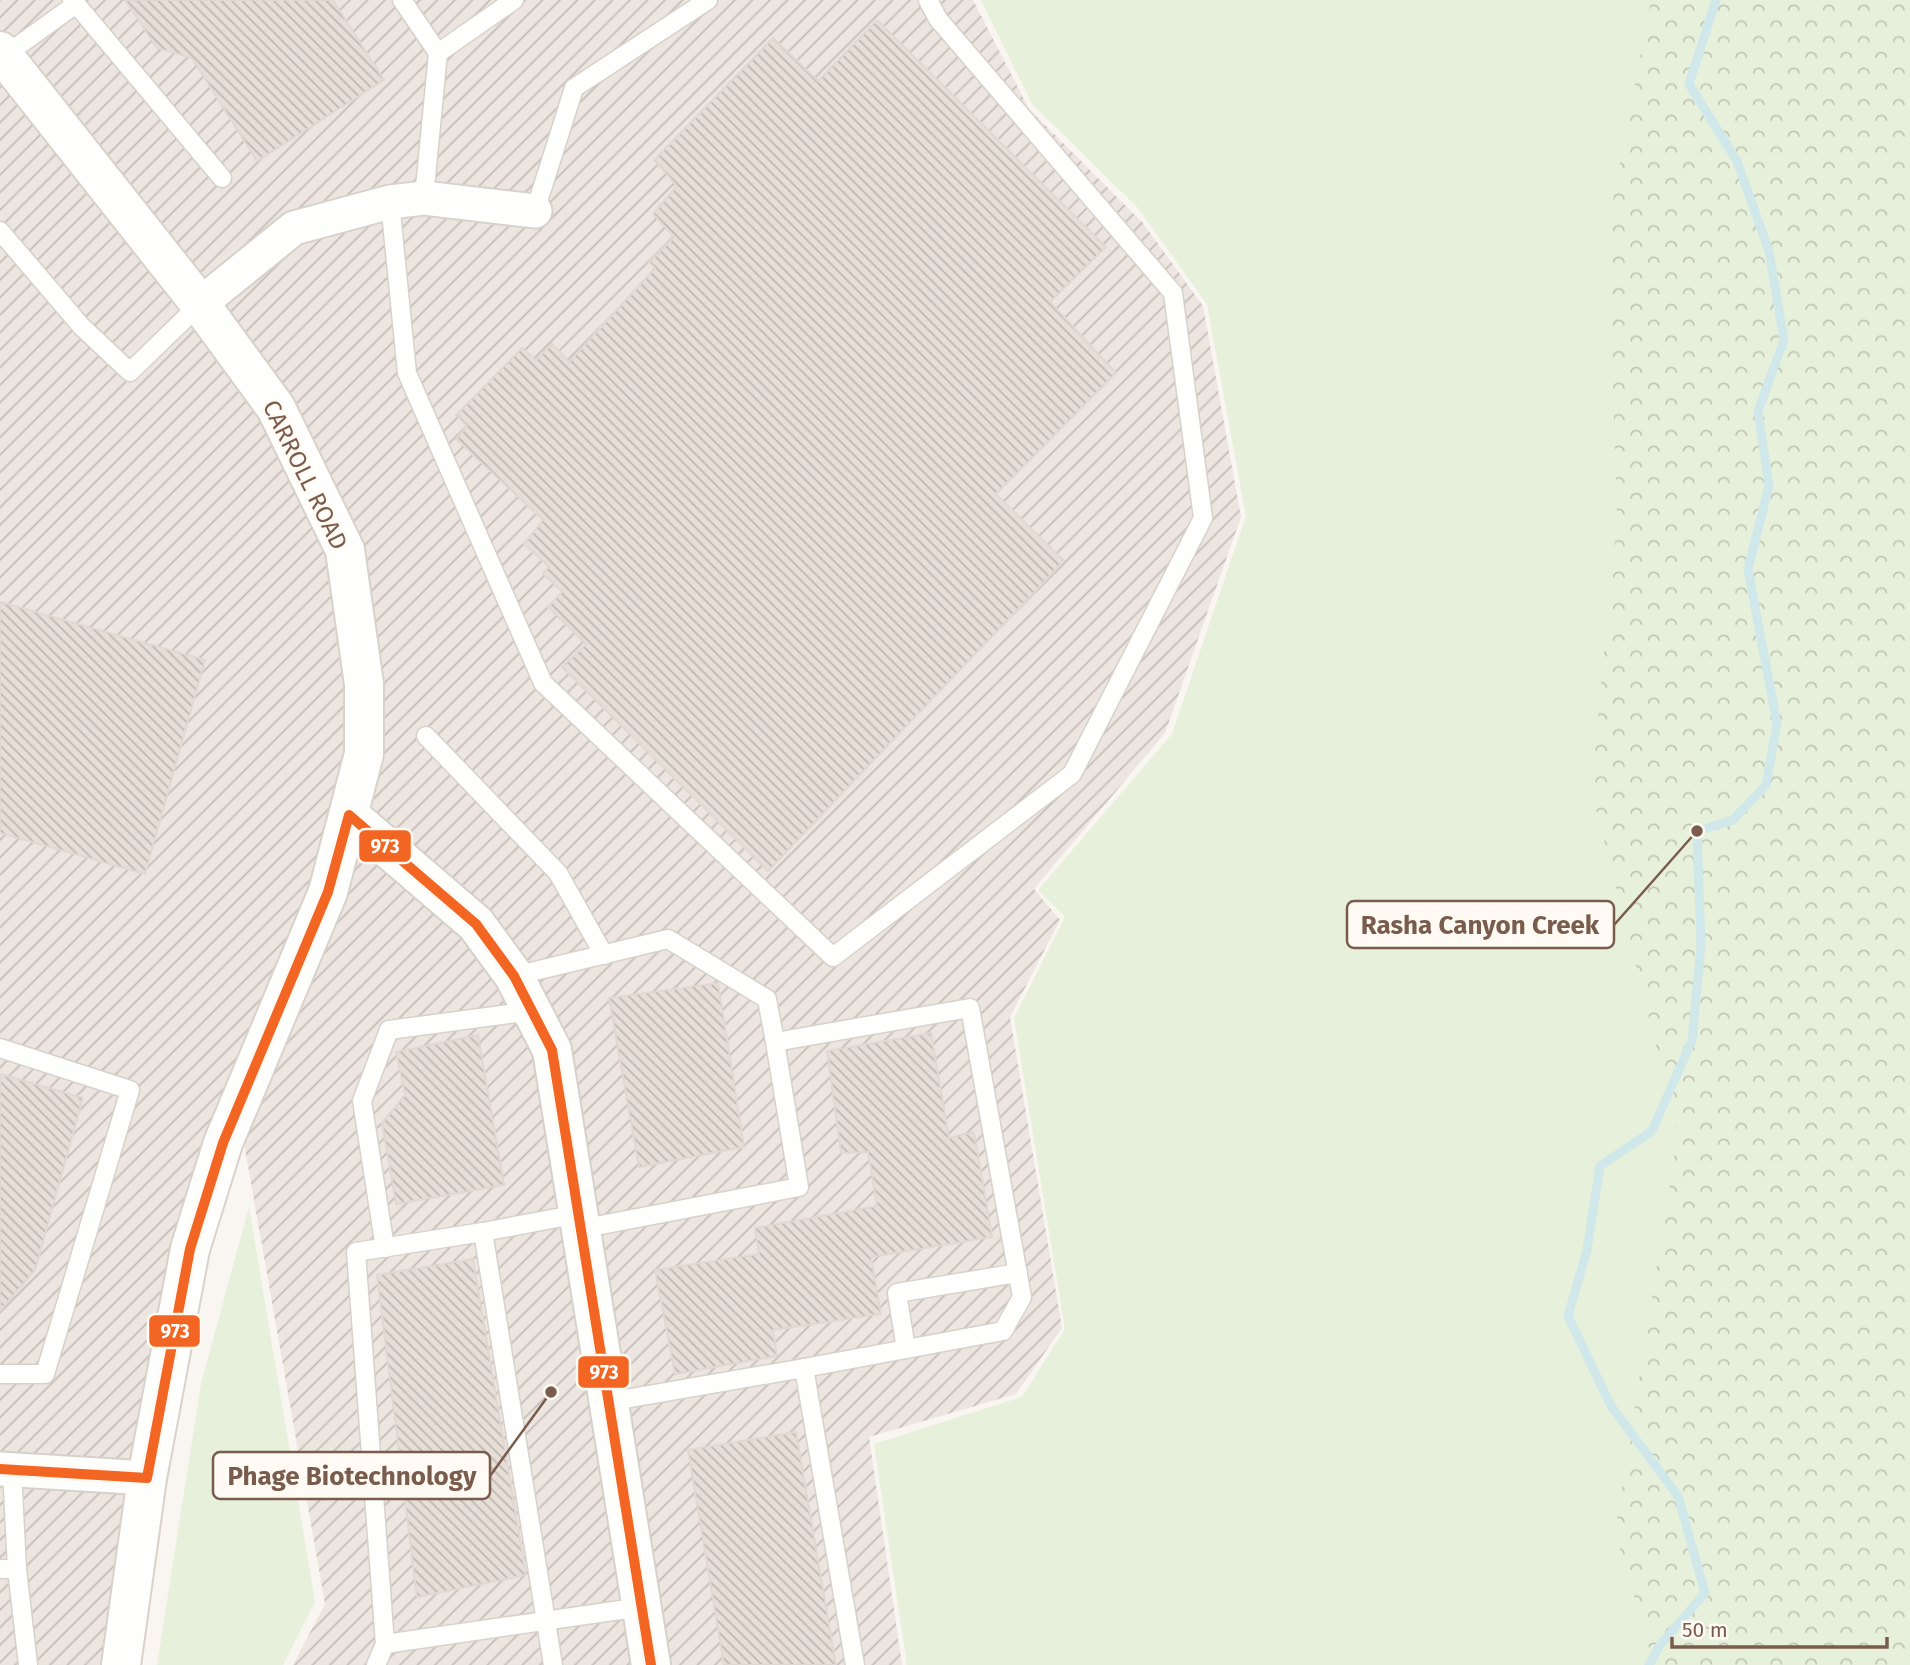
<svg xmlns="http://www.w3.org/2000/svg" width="1910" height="1665" font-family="'Fira Sans',sans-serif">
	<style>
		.industrial { fill: url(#industrial-furrows) }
		.green { fill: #e7f0db }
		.forest { fill: url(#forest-crowns) }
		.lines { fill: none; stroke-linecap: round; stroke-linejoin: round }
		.stream { stroke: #d0e8ea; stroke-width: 9 }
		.building { fill: url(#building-back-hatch); stroke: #e2d8d2; stroke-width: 2 }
		.service-casing { stroke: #d7d1cb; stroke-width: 21 }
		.minor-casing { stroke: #d7d1cb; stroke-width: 37 }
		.tertiary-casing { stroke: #d7d1cb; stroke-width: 42 }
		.secondary-casing { stroke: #d9d2cb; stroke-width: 42 }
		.service { stroke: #fefefd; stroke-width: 18 }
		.minor { stroke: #fefefd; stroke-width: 33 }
		.tertiary { stroke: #fefefd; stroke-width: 38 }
		.secondary { stroke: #fefefd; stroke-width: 38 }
		.bus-1-casing { stroke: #fffaf3; stroke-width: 16 }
		.bus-1 { stroke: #f26522; stroke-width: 10 }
		.labels { text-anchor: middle; stroke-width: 5; stroke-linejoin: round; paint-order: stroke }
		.street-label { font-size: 24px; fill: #7a5c4d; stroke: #fffaf3 }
		.leader { fill: none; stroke: #7a5c4d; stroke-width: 2.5 }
		.callout-dot { fill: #7a5c4d; stroke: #fffaf3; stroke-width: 2.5 }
		.callout { fill: #fffaf3; stroke: #7a5c4d; stroke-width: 2.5 }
		.callout-label { font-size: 26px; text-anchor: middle; font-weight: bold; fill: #7a5c4d }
		.line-badge { stroke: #fffaf3; stroke-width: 2.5 }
		.badge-label { font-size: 19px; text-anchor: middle; font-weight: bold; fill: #fff }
	</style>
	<defs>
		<pattern id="industrial-furrows" width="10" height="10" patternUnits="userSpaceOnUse" patternTransform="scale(1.75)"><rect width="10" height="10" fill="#ede5e0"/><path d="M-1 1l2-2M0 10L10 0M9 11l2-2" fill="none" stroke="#c5bdb8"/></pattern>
		<pattern id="forest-crowns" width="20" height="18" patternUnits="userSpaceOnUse" patternTransform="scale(1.75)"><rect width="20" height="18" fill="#e7f0db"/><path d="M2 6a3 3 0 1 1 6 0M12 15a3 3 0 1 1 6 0" fill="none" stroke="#c0c6b4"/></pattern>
		<pattern id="building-back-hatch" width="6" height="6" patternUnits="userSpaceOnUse" patternTransform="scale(1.75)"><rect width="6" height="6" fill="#e6ded7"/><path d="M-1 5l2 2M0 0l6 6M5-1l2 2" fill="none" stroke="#bfb7b1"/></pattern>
	</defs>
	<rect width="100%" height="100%" fill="#f9f5f0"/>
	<polygon class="industrial" points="0,0 973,0 1029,109 1143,223 1203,306 1241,517 1165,733 1034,889 1060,920 1010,1017 1062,1328 1016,1394 869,1437 902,1665 293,1665 325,1604 232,1075 113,1665 0,1665"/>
	<g class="green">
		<polygon points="981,0 1910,0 1910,1665 907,1665 874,1444 1022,1397 1065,1329 1014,1018 1065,917 1038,890 1172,734 1246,516 1207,304 1137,207 1032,104"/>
		<polygon points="249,1207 315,1602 283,1665 157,1665 201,1384"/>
	</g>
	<polygon class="forest" points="1651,0 1910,0 1910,1665 1654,1665 1615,1532 1678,1132 1591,789 1617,518 1608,227"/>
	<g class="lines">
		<polyline class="stream" points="1649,1665 1660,1645 1705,1593 1678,1496 1611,1406 1568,1316 1587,1250 1600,1166 1652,1131 1692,1040 1701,945 1697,831 1733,820 1766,785 1777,724 1748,569 1769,486 1758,411 1784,340 1769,251 1737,161 1689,84 1716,0"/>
	</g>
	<g class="building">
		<polygon points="125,0 333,0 384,80 257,161 192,58 157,48"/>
		<polygon points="877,20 1106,247 1050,302 1116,373 996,494 1064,561 768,871 562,667 586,644 548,607 562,592 543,573 549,567 524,544 543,520 456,439 467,426 456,415 522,348 536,360 552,344 569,362 655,268 649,262 674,237 653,214 677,186 654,160 773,38 818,81"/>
		<polygon points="0,602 205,660 145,874 0,833"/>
		<polygon points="718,983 744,1147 639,1167 609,998"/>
		<polygon points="931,1033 949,1138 974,1132 992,1237 871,1257 881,1314 773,1330 777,1356 675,1374 655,1270 759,1254 755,1228 877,1206 868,1152 841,1153 827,1051"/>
		<polygon points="478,1035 504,1185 396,1204 382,1123 405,1095 396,1052"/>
		<polygon points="0,1074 83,1098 35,1270 0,1311"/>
		<polygon points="473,1259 526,1575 417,1597 377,1275"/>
		<polygon points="796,1432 836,1665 724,1665 688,1450"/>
	</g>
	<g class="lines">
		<defs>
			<g id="service">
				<polyline points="402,0 438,53"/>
				<polyline points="76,4 222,178"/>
				<polyline points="4,56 76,4 72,0"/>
				<polyline points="424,198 438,53 514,0"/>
				<polyline points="390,202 407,373 543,683 833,957 1072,774 1203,518 1173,293 938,19 928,0"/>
				<polyline points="535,211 574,88 708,0"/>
				<polyline points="0,231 82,327 130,372 200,304"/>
				<polyline points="426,736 558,873 604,955"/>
				<polyline points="514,976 668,939 767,999 775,1042"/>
				<polyline points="0,1048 130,1090 45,1374 0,1374"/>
				<polyline points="580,1229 799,1187 775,1042 970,1008 1022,1297 1003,1331 804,1368"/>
				<polyline points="385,1248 362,1101 389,1030 532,1011"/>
				<polyline points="906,1349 897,1293 1018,1273"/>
				<polyline points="608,1402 804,1368 855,1665"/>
				<polyline points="12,1470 17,1569"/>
				<polyline points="0,1569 17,1569 28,1665"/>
				<polyline points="385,1644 356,1252 483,1232"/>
				<polyline points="376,1665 385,1644 641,1607"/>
				<polyline points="553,1665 483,1232 578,1214"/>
			</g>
			<g id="minor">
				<polyline points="200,304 294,228 390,202 424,198 535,211"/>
				<polyline points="0,1469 147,1478"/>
			</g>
			<polyline id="tertiary" points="349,815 476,924 514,976 552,1050 651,1665"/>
			<polyline id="secondary" points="0,51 200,304 276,408 345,550 364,684 364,754 328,892 223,1143 190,1249 147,1478 121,1665"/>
		</defs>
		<use href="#service" class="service-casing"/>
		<use href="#minor" class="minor-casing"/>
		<use href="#tertiary" class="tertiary-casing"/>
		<use href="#secondary" class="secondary-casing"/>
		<use href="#service" class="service"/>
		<use href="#minor" class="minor"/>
		<use href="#tertiary" class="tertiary"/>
		<use href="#secondary" class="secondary"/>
		<defs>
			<polyline id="bus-1" points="0,1469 147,1478 190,1249 223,1143 328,892 349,815 476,924 514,976 552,1050 651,1665"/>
		</defs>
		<use href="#bus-1" class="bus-1-casing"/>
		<use href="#bus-1" class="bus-1"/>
	</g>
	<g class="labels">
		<g class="street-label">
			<text transform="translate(305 475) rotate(64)" y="8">CARROLL ROAD</text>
		</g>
	</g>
	<path class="leader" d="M1697 831L1614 925M551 1392L490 1476"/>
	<g class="callout-dot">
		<circle cx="1697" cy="831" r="7"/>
		<circle cx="551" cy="1392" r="7"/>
	</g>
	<g class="callout">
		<rect x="1347" y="901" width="267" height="47" rx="7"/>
		<rect x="213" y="1452" width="277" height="47" rx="7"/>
	</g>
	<g class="callout-label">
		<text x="1480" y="934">Rasha Canyon Creek</text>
		<text x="352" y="1485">Phage Biotechnology</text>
	</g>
	<g class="line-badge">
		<rect x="358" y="829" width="54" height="34" rx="7" fill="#f26522"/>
		<rect x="148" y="1314" width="53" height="34" rx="7" fill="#f26522"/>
		<rect x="577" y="1355" width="53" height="34" rx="7" fill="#f26522"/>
	</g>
	<g class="badge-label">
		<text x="385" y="853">973</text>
		<text x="175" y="1338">973</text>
		<text x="604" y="1379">973</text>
	</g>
	<path d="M1672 1637v10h215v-10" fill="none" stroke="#7a5c4d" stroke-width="3.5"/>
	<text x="1682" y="1637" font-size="21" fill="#7a5c4d" stroke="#fffaf3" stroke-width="5" paint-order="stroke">50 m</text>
</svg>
